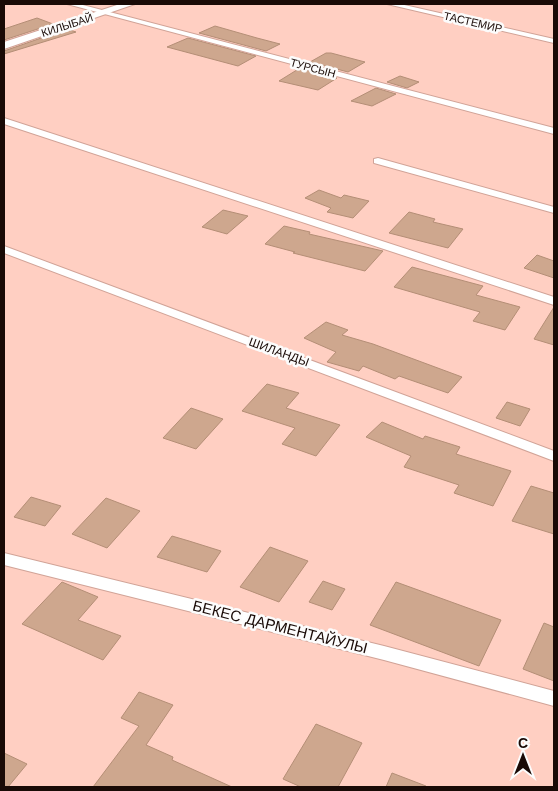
<svg xmlns="http://www.w3.org/2000/svg" width="558" height="791" font-family="'Work Sans',sans-serif">
	<style>
		.building { fill: #cea78e; stroke: #b48e76 }
		.lines { fill: none; stroke-linecap: round; stroke-linejoin: round }
		.street-casing { stroke: #d1a397; stroke-width: 2 }
		.secondary-casing { stroke: #d1a397; stroke-width: 2 }
		.street { fill: #fff; fill-rule: evenodd }
		.secondary { fill: #fff; fill-rule: evenodd }
		.labels { text-anchor: middle; stroke-width: 5; stroke-linejoin: round; paint-order: stroke }
		.far-street-label { font-size: 11px; fill: #190a06; stroke: #fcfcfc }
		.street-label { font-size: 12px; fill: #190a06; stroke: #fcfcfc }
		.near-street-label { font-size: 15px; fill: #190a06; stroke: #fcfcfc }
	</style>
	<rect width="100%" height="100%" fill="#ffcfc2"/>
	<g class="building">
		<polygon points="37,18 53,24 4,40 4,29"/>
		<polygon points="215,26 257,38 280,44 266,51 199,33"/>
		<polygon points="67,29 76,32 4,54 4,51"/>
		<polygon points="188,38 256,56 238,66 167,47"/>
		<polygon points="326,53 331,53 365,62 348,72 310,62"/>
		<polygon points="300,68 337,78 318,90 279,81"/>
		<polygon points="400,76 419,82 407,88 387,82"/>
		<polygon points="376,88 396,94 372,106 351,101"/>
		<polygon points="319,190 341,198 344,195 369,201 353,218 327,212 331,208 305,198"/>
		<polygon points="223,210 248,216 227,234 202,227"/>
		<polygon points="409,212 435,219 433,222 463,229 448,248 389,233"/>
		<polygon points="284,226 310,232 309,234 383,251 365,271 293,253 295,252 265,244"/>
		<polygon points="537,255 554,261 554,278 524,268"/>
		<polygon points="412,267 483,286 476,295 520,307 505,330 473,321 480,312 394,287"/>
		<polygon points="554,307 554,345 534,339"/>
		<polygon points="326,322 348,330 342,335 373,344 462,377 448,393 399,376 395,379 363,366 359,371 327,362 336,352 304,338"/>
		<polygon points="267,384 299,393 286,408 340,425 316,456 282,444 295,428 242,411"/>
		<polygon points="507,402 530,409 520,426 496,418"/>
		<polygon points="191,408 223,419 196,449 163,438"/>
		<polygon points="382,422 423,439 425,436 460,447 456,454 511,471 493,506 454,493 459,485 404,467 411,456 366,437"/>
		<polygon points="531,486 554,493 554,534 512,521"/>
		<polygon points="31,497 61,506 45,526 14,517"/>
		<polygon points="106,498 140,511 107,548 72,534"/>
		<polygon points="172,536 189,541 221,551 207,572 157,557"/>
		<polygon points="270,547 308,561 279,602 240,587"/>
		<polygon points="323,581 345,589 332,610 309,602"/>
		<polygon points="62,582 98,597 78,620 121,636 103,660 22,624"/>
		<polygon points="396,582 501,620 479,666 370,625"/>
		<polygon points="544,623 554,627 554,681 523,669"/>
		<polygon points="139,692 173,705 146,745 173,757 172,760 232,787 93,787 139,726 121,718"/>
		<polygon points="316,724 362,743 338,787 301,787 283,779"/>
		<polygon points="4,753 27,764 8,787 4,787"/>
		<polygon points="392,773 426,786 426,787 386,787"/>
	</g>
	<g class="lines">
		<defs>
			<g id="street">
				<polygon points="67,4 79,4 554,128 554,134"/>
				<polygon points="387,4 400,4 554,39 554,43"/>
				<polygon points="4,118 554,297 554,305 4,124"/>
				<polygon points="378,158 554,207 554,213 374,163 374,159"/>
				<polygon points="4,246 554,451 554,461 4,253"/>
				<polygon points="4,553 384,646 554,691 554,706 384,660 4,565"/>
			</g>
			<polygon id="secondary" points="120,4 135,4 4,49 4,42"/>
		</defs>
		<use href="#street" class="street-casing"/>
		<use href="#secondary" class="secondary-casing"/>
		<use href="#street" class="street"/>
		<use href="#secondary" class="secondary"/>
	</g>
	<g class="labels">
		<g class="far-street-label">
			<text transform="translate(473 22) rotate(13)" y="4">ТАСТЕМИР</text>
			<text transform="translate(67 25) rotate(-18)" y="4">КИЛЫБАЙ</text>
			<text transform="translate(313 68) rotate(15)" y="4">ТУРСЫН</text>
		</g>
		<g class="street-label">
			<text transform="translate(279 352) rotate(20)" y="4">ШИЛАНДЫ</text>
		</g>
		<g class="near-street-label">
			<text transform="translate(280 627) rotate(14)" y="5">БЕКЕС ДАРМЕНТАЙУЛЫ</text>
		</g>
	</g>
	<rect width="558" height="791" fill="none" stroke="#190a06" stroke-width="10"/>
	<g transform="translate(523 756)" stroke="#fcfcfc" stroke-width="4" paint-order="stroke">
	<path d="M0-4L9 19L0 12L-9 19Z" fill="#190a06"/>
	<text y="-8" font-size="14" font-weight="bold" text-anchor="middle" fill="#190a06">С</text>
	</g>
</svg>
